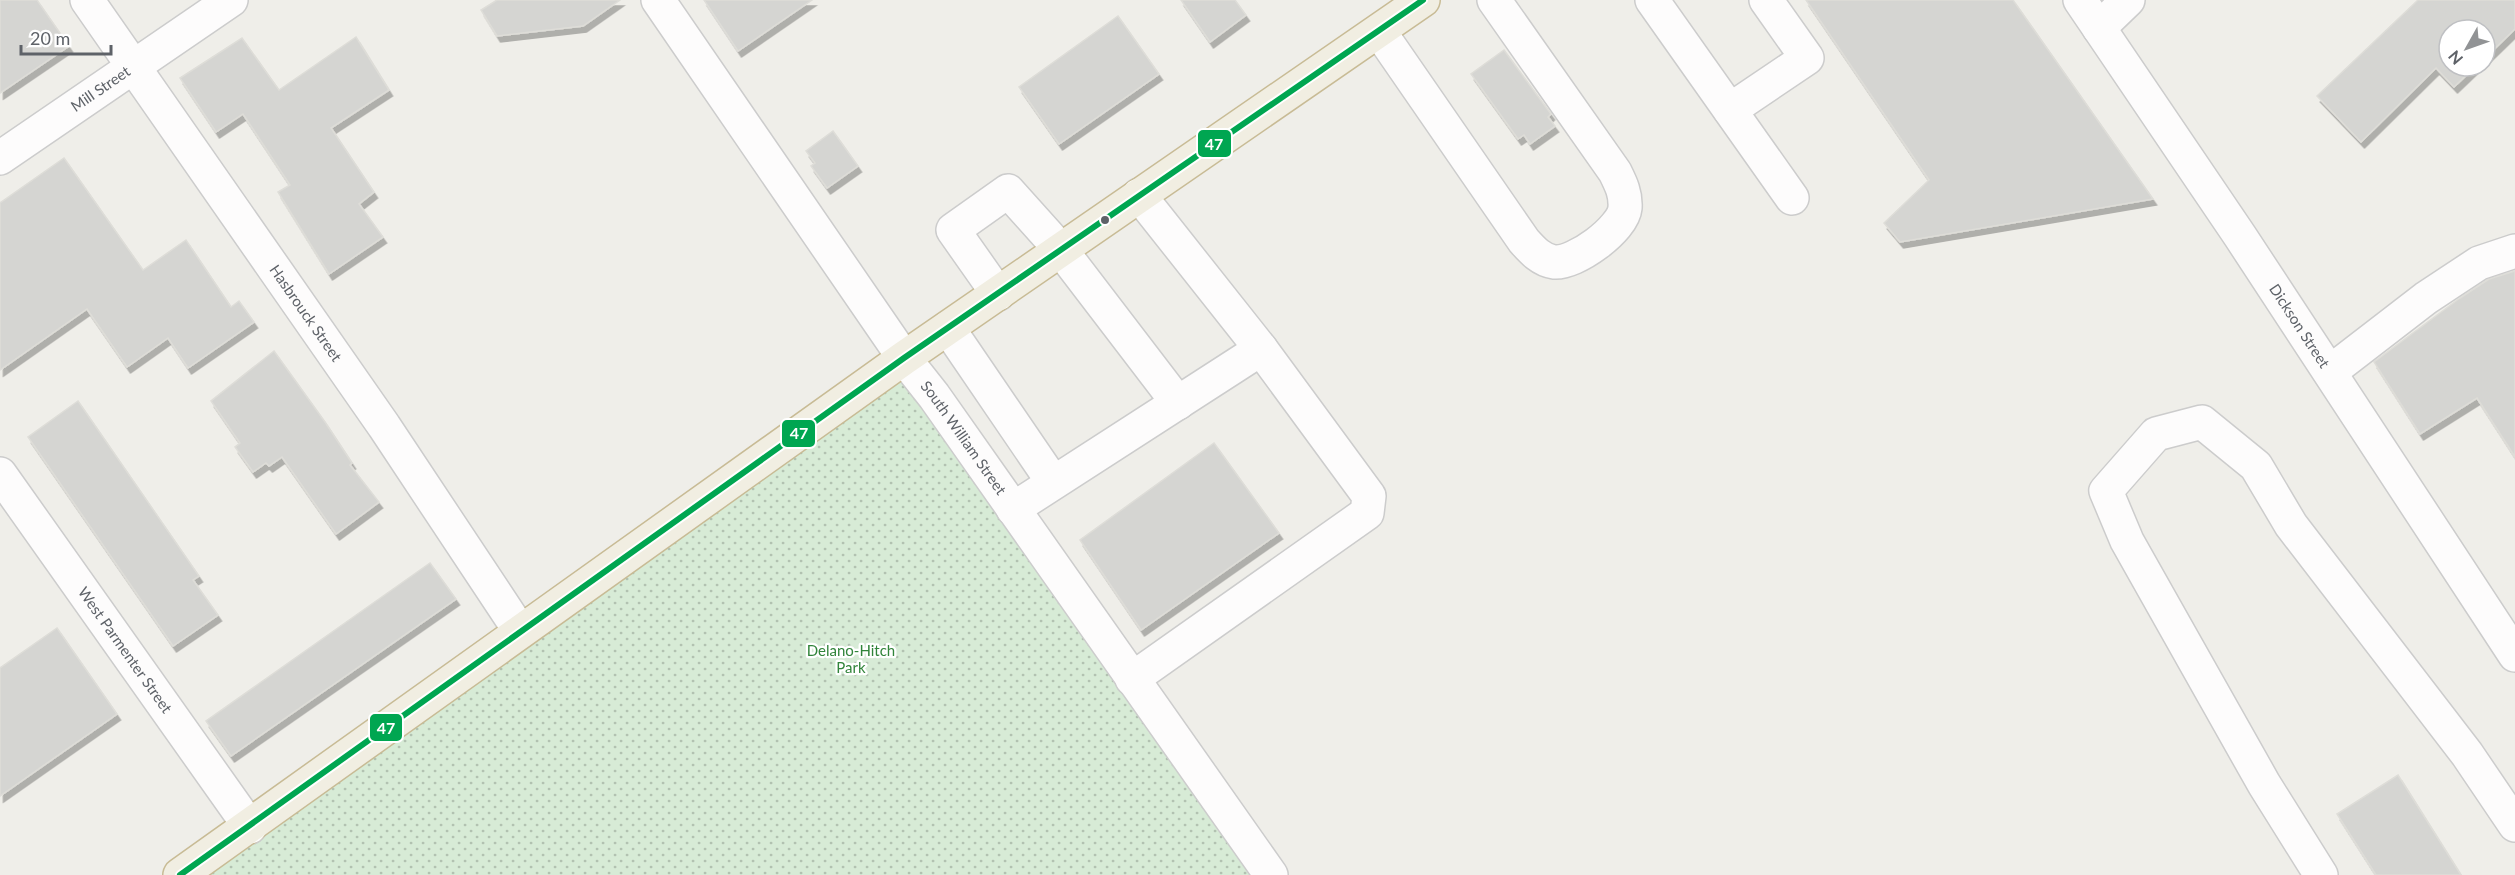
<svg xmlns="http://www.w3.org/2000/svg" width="2515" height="875" font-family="Lato,sans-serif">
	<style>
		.park { fill: url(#park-dots) }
		.building { fill: #d5d5d2; stroke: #deddd8; stroke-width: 1.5; filter: url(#shadow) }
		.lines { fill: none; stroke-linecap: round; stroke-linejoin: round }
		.minor-casing { stroke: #ccc; stroke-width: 36 }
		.highway-casing { stroke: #c8bb95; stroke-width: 36 }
		.minor { stroke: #fdfcfc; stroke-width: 33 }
		.highway { stroke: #f1eee2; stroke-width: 33 }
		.bus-1-casing { stroke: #fff; stroke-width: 10 }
		.bus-1 { stroke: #00a651; stroke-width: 6 }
		.bus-dot { fill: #5e6268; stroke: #fff; stroke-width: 2 }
		.labels { text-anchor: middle; stroke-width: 4.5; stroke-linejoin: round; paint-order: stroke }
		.street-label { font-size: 15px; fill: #5e6268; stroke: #fff }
		.park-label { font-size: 15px; fill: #31843a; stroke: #fff }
		.line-badge { stroke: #fff; stroke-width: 2 }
		.badge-label { font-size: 16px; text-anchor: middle; font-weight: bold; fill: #fff }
	</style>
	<defs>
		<pattern id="park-dots" width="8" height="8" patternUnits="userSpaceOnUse" patternTransform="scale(1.5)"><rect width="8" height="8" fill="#d7ebd6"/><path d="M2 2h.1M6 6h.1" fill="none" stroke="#b2c2b1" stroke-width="1.8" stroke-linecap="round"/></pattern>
		<filter id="shadow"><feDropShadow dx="3.5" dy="6" stdDeviation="0" flood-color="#0004"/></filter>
	</defs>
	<rect width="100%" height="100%" fill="#efeee9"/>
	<polygon class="park" points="904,358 1265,875 175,875"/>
	<g class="building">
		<polygon points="0,0 37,0 69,46 0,93"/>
		<polygon points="497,0 620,0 583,26 497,36 481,10"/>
		<polygon points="704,0 812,0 738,51"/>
		<polygon points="1181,0 1235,0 1246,15 1210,42"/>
		<polygon points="1806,0 2013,0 2153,199 1900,242 1884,223 1929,180"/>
		<polygon points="2418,0 2515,0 2515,29 2485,58 2485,30 2449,30 2449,66 2476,66 2454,87 2436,68 2361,142 2317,96"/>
		<polygon points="1118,16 1159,74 1059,144 1019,87"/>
		<polygon points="356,37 389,90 331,128 374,192 359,204 383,237 329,274 278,192 290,185 243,114 216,132 180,78 242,38 279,90"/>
		<polygon points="1504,50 1551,114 1548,117 1555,126 1530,144 1524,135 1518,139 1471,74"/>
		<polygon points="833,131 858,166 827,188 811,166 815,163 806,151"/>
		<polygon points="64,158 143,270 186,240 231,307 239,301 254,322 188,368 168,338 127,367 87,309 0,370 0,203"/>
		<polygon points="2515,271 2515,457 2477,398 2420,434 2374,362 2460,298 2489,279"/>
		<polygon points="274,351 325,422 352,463 350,465 379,502 336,534 282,457 269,466 266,463 253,472 235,447 240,443 211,401"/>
		<polygon points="78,401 199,576 193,580 218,615 173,646 28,437"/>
		<polygon points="1214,443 1279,533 1141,630 1080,540"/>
		<polygon points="430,563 456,599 231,756 206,721"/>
		<polygon points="57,628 117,714 0,796 0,668"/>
		<polygon points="2398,775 2461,875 2376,875 2337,814"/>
	</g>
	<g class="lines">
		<defs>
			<g id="minor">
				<path id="s1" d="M87,0L384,426L520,631"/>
				<path id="s2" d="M658,0L904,358L934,396L1271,875"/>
				<polyline points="1652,0 1792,198"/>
				<path id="s3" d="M2080,0L2240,236L2515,655"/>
				<polyline points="2099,28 2128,0"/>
				<path d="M1379,31L1524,241C1533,251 1541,260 1554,262C1575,264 1623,229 1625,208C1626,194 1621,184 1615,172L1494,0"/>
				<polyline points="1730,110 1807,58 1766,0"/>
				<path id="s4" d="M0,158L231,0"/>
				<polyline points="1139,195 1261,349"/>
				<polyline points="998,294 953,230 1008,191 1061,250 1178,403"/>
				<polyline points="948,328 1053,482"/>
				<polyline points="2330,372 2426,298 2479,263 2515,251"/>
				<path id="s5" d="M0,474L250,827"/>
				<polyline points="1013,509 1261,349 1369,496 1367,513 1132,679"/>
				<polyline points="2321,875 2264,784 2127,541 2106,491 2156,434 2202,422 2256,466 2291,525 2467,754 2515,825"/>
			</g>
			<polyline id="highway" points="180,875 904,358 1423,0"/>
		</defs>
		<use href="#minor" class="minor-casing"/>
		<use href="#highway" class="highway-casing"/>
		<use href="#minor" class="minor"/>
		<use href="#highway" class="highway"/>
		<defs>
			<polyline id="bus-1" points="180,875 904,358 1423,0"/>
		</defs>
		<use href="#bus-1" class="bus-1-casing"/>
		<use href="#bus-1" class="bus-1"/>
	</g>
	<circle class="bus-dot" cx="1105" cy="220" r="5"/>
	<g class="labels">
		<g class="street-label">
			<text dy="5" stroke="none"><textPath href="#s4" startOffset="122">Mill Street</textPath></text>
			<text dy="5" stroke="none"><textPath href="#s1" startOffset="382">Hasbrouck Street</textPath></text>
			<text dy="5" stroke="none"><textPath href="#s3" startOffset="393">Dickson Street</textPath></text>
			<text dy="5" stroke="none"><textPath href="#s2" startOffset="534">South William Street</textPath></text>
			<text dy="5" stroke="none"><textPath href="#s5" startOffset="216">West Parmenter Street</textPath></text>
		</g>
		<g class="park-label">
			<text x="851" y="656">Delano-Hitch<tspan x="851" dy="17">Park</tspan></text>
		</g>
	</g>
	<g class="line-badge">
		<rect x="1197" y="129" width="35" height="29" rx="6" fill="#00a651"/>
		<rect x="781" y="419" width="35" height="29" rx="6" fill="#00a651"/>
		<rect x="369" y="713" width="34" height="29" rx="6" fill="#00a651"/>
	</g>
	<g class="badge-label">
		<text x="1214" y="150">47</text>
		<text x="799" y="439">47</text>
		<text x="386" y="734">47</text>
	</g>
	<g transform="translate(2467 48) rotate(230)"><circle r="28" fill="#ffffff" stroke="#bfc0c3" stroke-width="1.5"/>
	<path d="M0-4.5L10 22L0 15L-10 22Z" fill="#919395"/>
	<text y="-9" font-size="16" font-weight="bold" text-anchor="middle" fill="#5e6268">N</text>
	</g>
	<path d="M21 45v9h90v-9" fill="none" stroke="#5e6268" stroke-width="3"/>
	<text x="30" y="45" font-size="18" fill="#5e6268" stroke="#ffffff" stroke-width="4.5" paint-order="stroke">20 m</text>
</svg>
